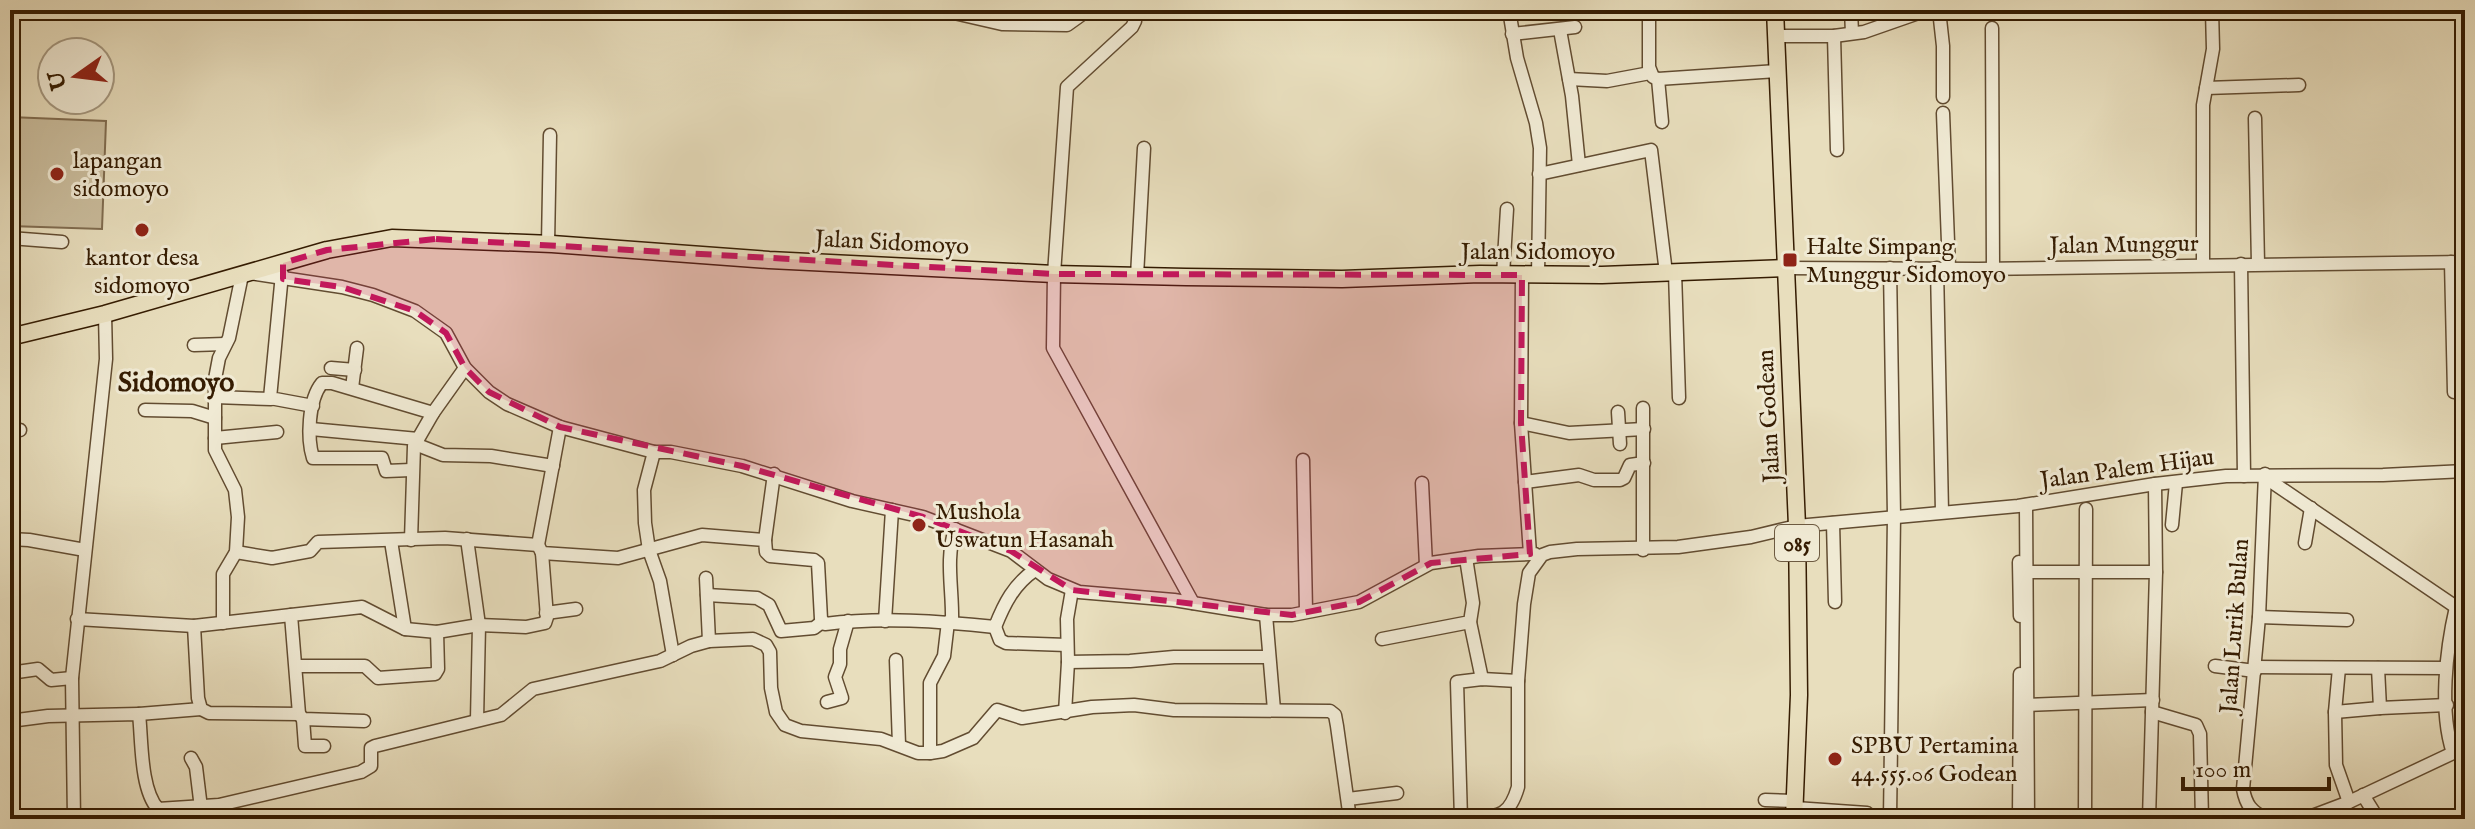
<svg xmlns="http://www.w3.org/2000/svg" width="2475" height="829" font-family="'IM FELL English',serif">
	<style>
		.green { fill: #cabd9d; stroke: #806c50; stroke-width: 2 }
		.lines { fill: none; stroke-linecap: round; stroke-linejoin: round }
		.minor-casing { stroke: #624c31; stroke-width: 15 }
		.major-casing { stroke: #351c02; stroke-width: 19 }
		.minor { stroke: #f0ead4; stroke-width: 12 }
		.major { stroke: #e8debd; stroke-width: 16 }
		.marked { fill: #c2185b; fill-opacity: 0.2; stroke: #c2185b; stroke-width: 6; stroke-dasharray: 16 10; stroke-linejoin: round }
		.poi-dot { fill: #8f2418; stroke: #f0ead4; stroke-width: 3 }
		.labels { text-anchor: middle; stroke-width: 6; stroke-linejoin: round; paint-order: stroke }
		.shield { fill: #f0ead4; stroke: #6d5a41; stroke-width: 2 }
		.shield-label { font-size: 22px; font-weight: bold; fill: #351c02 }
		.poi-label { font-size: 24px; fill: #351c02; stroke: #f0ead4; text-anchor: start }
		.street-label { font-size: 24px; fill: #351c02; stroke: #f0ead4 }
		.quarter-label { font-size: 28px; font-weight: bold; fill: #351c02; stroke: #f0ead4 }
	</style>
	<rect width="100%" height="100%" fill="#e8debd"/>
	<filter id="stains"><feTurbulence type="fractalNoise" baseFrequency=".0025" numOctaves="4"/><feColorMatrix values="0 0 0 0 .2 0 0 0 0 .09 0 0 0 0 .02 0 0 0 .5 -.17"/></filter>
	<radialGradient id="worn" r=".72"><stop offset=".6" stop-color="#630" stop-opacity="0"/><stop offset="1" stop-color="#630" stop-opacity=".3"/></radialGradient>
	<polygon class="green" points="10,117 106,121 102,229 10,226"/>
	<g class="lines">
		<defs>
			<g id="minor">
				<polyline points="941,10 1002,24 1067,25 1088,10"/>
				<polyline points="1133,10 1135,21 1132,27 1067,87 1054,274 1053,348 1193,603"/>
				<polyline points="1509,10 1517,58 1536,123 1540,148 1538,275"/>
				<polyline points="1649,10 1649,67 1653,77 1658,79 1777,71"/>
				<polyline points="1851,10 1852,33"/>
				<polyline points="1939,10 1943,46 1943,97"/>
				<polyline points="1992,28 1993,268"/>
				<polyline points="1560,30 1572,96 1579,165"/>
				<polyline points="1512,34 1575,27"/>
				<polyline points="1776,36 1834,36 1864,32 1927,10"/>
				<polyline points="1834,36 1837,150"/>
				<polyline points="1569,79 1607,81 1650,73"/>
				<polyline points="1658,79 1662,122"/>
				<polyline points="2206,88 2299,85"/>
				<polyline points="1943,113 1949,268"/>
				<polyline points="2255,118 2258,264"/>
				<polyline points="1539,174 1651,150 1666,273"/>
				<polyline points="10,238 62,242"/>
				<polyline points="548,244 550,135"/>
				<polyline points="2451,262 2454,392"/>
				<polyline points="2203,264 2203,105 2213,49 2212,10"/>
				<polyline points="2241,264 2244,476"/>
				<polyline points="1784,268 1978,269 2465,262"/>
				<polyline points="1937,268 1942,512"/>
				<polyline points="1675,272 1679,398"/>
				<polyline points="250,273 342,287 373,295 415,311 446,333 465,368 489,392 507,404 560,427 654,452 671,452 742,466 852,501 923,517 1011,551 1048,579 1079,592 1174,600 1266,615 1292,615 1359,602 1431,563 1479,556 1530,554"/>
				<polyline points="282,274 270,398 313,406"/>
				<polyline points="1503,275 1507,209"/>
				<polyline points="1522,275 1521,423 1530,554 1535,554"/>
				<polyline points="1137,276 1144,148"/>
				<polyline points="194,345 225,344"/>
				<polyline points="331,368 355,370"/>
				<polyline points="352,388 357,348"/>
				<polyline points="215,397 271,399"/>
				<polyline points="1643,408 1643,550"/>
				<polyline points="145,410 192,411 215,418"/>
				<polyline points="1618,412 1620,444"/>
				<polyline points="1521,423 1569,433 1644,429"/>
				<polyline points="10,429 20,430"/>
				<polyline points="311,429 418,439"/>
				<polyline points="215,438 277,432"/>
				<polyline points="415,444 443,455 491,456 553,466"/>
				<polyline points="654,452 644,490 645,523 649,550 660,581 673,655"/>
				<polyline points="1303,460 1306,611"/>
				<path d="M411,470L386,471L382,458H313C307,439 308,400 322,383H332L433,413"/>
				<path d="M2265,474L2259,617L2243,789C2246,805 2251,811 2266,819"/>
				<polyline points="2266,478 2456,607"/>
				<polyline points="1525,482 1579,475 1594,480 1620,480 1624,478 1630,465 1644,463"/>
				<polyline points="1422,483 1426,565"/>
				<polyline points="2026,505 2028,819"/>
				<polyline points="1833,523 1835,602"/>
				<polyline points="2172,525 2176,483"/>
				<polyline points="10,539 29,540 85,550"/>
				<polyline points="467,539 479,625 477,720"/>
				<polyline points="411,540 414,446 433,413 465,368"/>
				<polyline points="765,540 774,474"/>
				<polyline points="391,541 405,629"/>
				<polyline points="2305,543 2311,508"/>
				<polyline points="538,545 560,427"/>
				<path d="M236,552L272,558L310,551L318,542L445,538L538,545L542,553L618,558L702,535L765,540L766,552L770,556L814,560L818,563L821,619L825,624C881,617 939,621 995,627C1004,604 1014,584 1035,570"/>
				<polyline points="2019,562 2020,616"/>
				<polyline points="2028,572 2156,572"/>
				<polyline points="706,578 709,641"/>
				<polyline points="707,595 757,598 769,605 781,631 814,628 822,622"/>
				<polyline points="546,613 576,609"/>
				<polyline points="1266,615 1274,710"/>
				<polyline points="2259,617 2347,620"/>
				<polyline points="77,619 194,626 291,615"/>
				<polyline points="885,621 892,510"/>
				<path d="M952,622C953,589 945,561 955,529"/>
				<polyline points="1470,622 1482,679"/>
				<polyline points="223,623 223,574 236,552 238,517 235,490 215,450 215,379 219,358 229,338 242,275"/>
				<polyline points="194,626 198,698 201,709 209,713 299,714 291,615 362,607 405,629 437,632 479,625 526,627 545,623 547,617 542,553"/>
				<polyline points="995,627 1000,640 1006,643 1067,645"/>
				<polyline points="1382,639 1470,622 1473,603 1466,558"/>
				<polyline points="896,660 899,745"/>
				<polyline points="1068,662 1130,661 1174,657 1269,657"/>
				<polyline points="296,666 365,666 378,678 435,674 438,669 437,632"/>
				<polyline points="2215,666 2255,671"/>
				<polyline points="2255,667 2446,668"/>
				<polyline points="2339,668 2335,712 2336,765 2349,802"/>
				<polyline points="2378,668 2380,708 2447,705"/>
				<polyline points="10,673 38,669 51,680 72,678"/>
				<polyline points="827,702 842,698 835,677 840,664 840,649 848,621"/>
				<polyline points="2023,705 2153,700"/>
				<polyline points="2152,712 2196,725 2200,734 2202,819"/>
				<polyline points="2335,712 2380,708"/>
				<polyline points="1065,713 1068,662 1067,619 1072,590"/>
				<polyline points="139,714 201,709"/>
				<polyline points="299,714 303,719 364,721"/>
				<polyline points="303,719 305,746 324,746"/>
				<path d="M10,721L48,716L139,714C142,740 140,789 158,809L219,805L361,772L371,766V748L375,746L501,715L533,689L660,661L691,646L709,641L753,639L766,645L770,652L771,688L776,712L785,725L801,731L881,739L918,753H930L943,751L973,738L997,710L1022,718L1092,707L1134,705L1174,710L1330,711L1335,715L1337,726L1350,819"/>
				<polyline points="930,753 930,683 944,656 948,622"/>
				<path d="M2453,753C2439,711 2446,650 2456,607L2465,605"/>
				<polyline points="191,758 196,767 201,808"/>
				<polyline points="2363,795 2378,819"/>
				<polyline points="1348,799 1397,793"/>
				<polyline points="1765,800 1795,801"/>
				<polyline points="1795,808 1867,813"/>
				<polyline points="74,819 72,678 106,359 105,314"/>
				<polyline points="1461,819 1457,682 1482,679 1518,681"/>
				<path d="M1469,819C1498,816 1509,818 1518,787V681L1524,604L1529,573L1542,555L1550,552L1577,549L1678,547L1751,537L1797,526L2018,506L2155,484L2226,476L2383,475L2465,471"/>
				<polyline points="1890,819 1894,516 1890,268"/>
				<polyline points="2019,819 2020,674"/>
				<polyline points="2085,819 2086,509"/>
				<polyline points="2149,819 2156,572 2155,484"/>
				<polyline points="2304,819 2349,802 2453,753 2465,753"/>
			</g>
			<g id="major">
				<polyline points="1775,10 1797,526 1799,695 1794,819"/>
				<polyline points="10,337 105,314 327,250 392,238 552,244 769,260 1054,274 1186,277 1342,279 1480,274 1602,275 1784,268"/>
			</g>
		</defs>
		<use href="#minor" class="minor-casing"/>
		<use href="#major" class="major-casing"/>
		<use href="#minor" class="minor"/>
		<use href="#major" class="major"/>
	</g>
	<path class="marked" d="M436,239L1054,274L1522,275L1521,423L1530,554L1431,563L1359,602L1292,615L1072,590L1011,551L923,517L742,466L560,427L489,392L465,368L446,333L415,311L342,287L283,279V263L327,250Z"/>
	<g class="poi-dot">
		<circle cx="57" cy="174" r="8"/>
		<circle cx="142" cy="230" r="8"/>
		<rect x="1782" y="252" width="16" height="16" rx="4"/>
		<circle cx="919" cy="525" r="8"/>
		<circle cx="1835" cy="759" r="8"/>
	</g>
	<g class="labels">
		<rect class="shield" x="1775" y="525" width="44" height="36" rx="6"/>
		<g class="shield-label">
			<text x="1797" y="551">085</text>
		</g>
		<g class="poi-label">
			<text x="73" y="168">lapangan<tspan x="73" dy="28">sidomoyo</tspan></text>
			<text x="1806" y="254">Halte Simpang<tspan x="1806" dy="28">Munggur Sidomoyo</tspan></text>
			<text x="142" y="265" text-anchor="middle">kantor desa<tspan x="142" dy="28">sidomoyo</tspan></text>
			<text x="935" y="519">Mushola<tspan x="935" dy="28">Uswatun Hasanah</tspan></text>
			<text x="1851" y="753">SPBU Pertamina<tspan x="1851" dy="28">44.555.06 Godean</tspan></text>
		</g>
		<g class="street-label">
			<text transform="translate(892 242) rotate(3)" y="8">Jalan Sidomoyo</text>
			<text transform="translate(2124 244) rotate(-1)" y="8">Jalan Munggur</text>
			<text x="1538" y="259">Jalan Sidomoyo</text>
			<text transform="translate(1768 416) rotate(-93)" y="8">Jalan Godean</text>
			<text transform="translate(2127 468) rotate(-8)" y="8">Jalan Palem Hijau</text>
			<text transform="translate(2234 626) rotate(-86)" y="8">Jalan Lurik Bulan</text>
		</g>
		<g class="quarter-label">
			<text x="176" y="391">Sidomoyo</text>
		</g>
	</g>
	<rect width="2475" height="829" fill="none" stroke="#e8debd" stroke-width="40"/>
	<rect x="12" y="12" width="2451" height="805" fill="none" stroke="#351c02" stroke-width="4"/>
	<rect x="20" y="20" width="2435" height="789" fill="none" stroke="#351c02" stroke-width="2"/>
	<g transform="translate(76 76) rotate(256)"><circle r="38" fill="#f0ead4" stroke="#a59880" stroke-width="2"/>
	<path d="M0-6L14 30L0 20L-14 30Z" fill="#8f2418"/>
	<text y="-12" font-size="22" font-weight="bold" text-anchor="middle" fill="#351c02">U</text>
	</g>
	<path d="M2183 777v12h146v-12" fill="none" stroke="#351c02" stroke-width="4"/>
	<text x="2195" y="777" font-size="24" fill="#351c02" stroke="#f0ead4" stroke-width="6" paint-order="stroke">100 m</text>
	<rect width="100%" height="100%" filter="url(#stains)"/>
	<rect width="100%" height="100%" fill="url(#worn)"/>
</svg>
